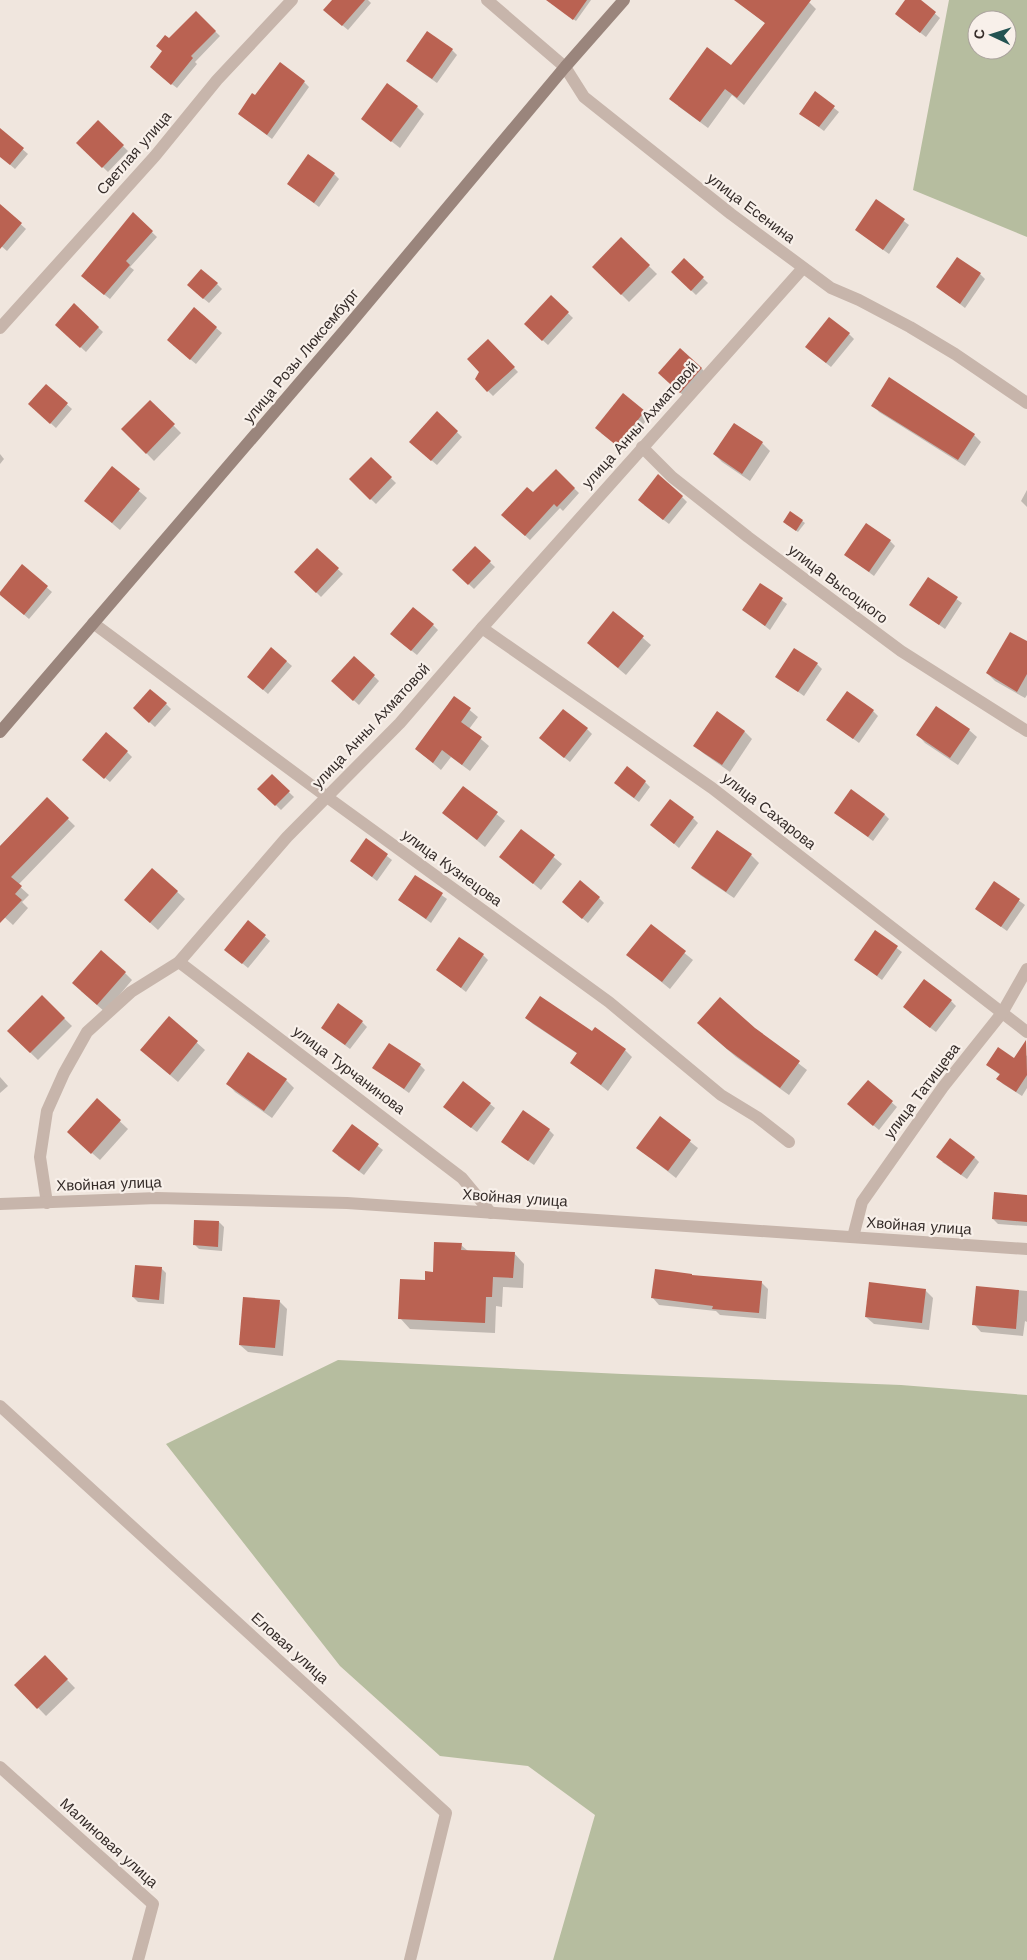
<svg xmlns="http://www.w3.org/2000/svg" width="1027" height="1960" font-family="'Work Sans',sans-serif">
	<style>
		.green { fill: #b6bd9f; fill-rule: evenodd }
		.shadow { fill: #0003 }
		.building { fill: #ba6252 }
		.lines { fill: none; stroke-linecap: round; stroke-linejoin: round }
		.street { stroke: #c7b5ab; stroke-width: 12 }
		.secondary { stroke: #9a857c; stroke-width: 12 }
		.labels { text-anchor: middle; stroke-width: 4.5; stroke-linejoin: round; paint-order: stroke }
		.street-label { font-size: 15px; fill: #352c29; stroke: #f8f0ea }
	</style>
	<rect width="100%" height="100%" fill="#f0e6de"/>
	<g class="green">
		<path d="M949,0H1027V237L913,190ZM977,20H1007V50H977Z"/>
		<polygon points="338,1360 622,1374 901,1385 1027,1395 1027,1960 553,1960 595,1815 528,1766 440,1756 340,1666 166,1444"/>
	</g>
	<g class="shadow">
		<polygon points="334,0 368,0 371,3 348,30 330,15"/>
		<polygon points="547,0 591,0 576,21"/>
		<polygon points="742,0 807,0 816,9 744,105 732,95 708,128 678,106 731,66 766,24 740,3"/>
		<polygon points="907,0 919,0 940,18 926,37 896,14"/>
		<polygon points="196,13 220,36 195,62 197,64 177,88 156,72 169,40"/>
		<polygon points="452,50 457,55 437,83 413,66"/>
		<polygon points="304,82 309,87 272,139 244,118 255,97"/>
		<polygon points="815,93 839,112 824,131 801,114"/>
		<polygon points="417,107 424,114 400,148 363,119"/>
		<polygon points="98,122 128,151 108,172 78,143"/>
		<polygon points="0,130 28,154 15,169 0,156"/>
		<polygon points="334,174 339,179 319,207 288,184"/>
		<polygon points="877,201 909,225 889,254 856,230"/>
		<polygon points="0,206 26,229 7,251 0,245"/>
		<polygon points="133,214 157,237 130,267 134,270 110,299 87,281"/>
		<polygon points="621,239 657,274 629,302 594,267"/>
		<polygon points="684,260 708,283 696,295 672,272"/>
		<polygon points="980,274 985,279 965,308 938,287"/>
		<polygon points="217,284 222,289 209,303 193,290"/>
		<polygon points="551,297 573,318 548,345 525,324"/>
		<polygon points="74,305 103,332 86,352 61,329"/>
		<polygon points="194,309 222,333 196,364 173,345"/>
		<polygon points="849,334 854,339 831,367 812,352"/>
		<polygon points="488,341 518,372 493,396 476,379 480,371"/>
		<polygon points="701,368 706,373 685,397 665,378"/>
		<polygon points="890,379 974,435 981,442 965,466 879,412 873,405"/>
		<polygon points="46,386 72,409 56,428 35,409"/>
		<polygon points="150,402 181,433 154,461 123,429"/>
		<polygon points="644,412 649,417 623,450 601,433"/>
		<polygon points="437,413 462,437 437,465 416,447"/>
		<polygon points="734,424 762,443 770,451 750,481 722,462 714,454"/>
		<polygon points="0,454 4,459 0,464"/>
		<polygon points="371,459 396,483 376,504 350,479"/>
		<polygon points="112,468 147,498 120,530 94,508"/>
		<polygon points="556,471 579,493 563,511 560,508 530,540 508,520"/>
		<polygon points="1027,490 1027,507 1021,501"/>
		<polygon points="682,497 687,502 669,524 644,505"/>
		<polygon points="791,513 805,523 798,532 786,524"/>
		<polygon points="890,541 895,546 874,576 846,555"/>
		<polygon points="475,548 495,567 474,589 454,570"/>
		<polygon points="317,550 343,574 321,597 296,572"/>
		<polygon points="22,566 52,592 29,619 0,594"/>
		<polygon points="928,579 962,603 945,629 911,605"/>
		<polygon points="761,585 787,604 770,630 744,610"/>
		<polygon points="613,612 651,645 626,675 596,650"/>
		<polygon points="433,625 438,630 417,655 397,639"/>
		<polygon points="1027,643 1027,695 1025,698 995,681 987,673"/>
		<polygon points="272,649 292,666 268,694 253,681"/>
		<polygon points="354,657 379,681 359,705 338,686"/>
		<polygon points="817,664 822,669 804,696 777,677"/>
		<polygon points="454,697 478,717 469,729 489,746 470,771 451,757 441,770 416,749"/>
		<polygon points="166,704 171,709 155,727 134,708"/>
		<polygon points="873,711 878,716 859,743 828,720"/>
		<polygon points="718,713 745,732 752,739 730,772 703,753 695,745"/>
		<polygon points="587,729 592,734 570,762 546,743"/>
		<polygon points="969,730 977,737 958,765 925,743 918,735"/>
		<polygon points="127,752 132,757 110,782 89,764"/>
		<polygon points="272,776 294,797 281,810 259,789"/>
		<polygon points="645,782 650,787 639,802 620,788"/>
		<polygon points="464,788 505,821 485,847 444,813"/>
		<polygon points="47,799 75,826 18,885 29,895 22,902 28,908 13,925 0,913 0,846"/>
		<polygon points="884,814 889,819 873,841 841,817"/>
		<polygon points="693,818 698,823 679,848 652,825"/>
		<polygon points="521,830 562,864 541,890 501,857"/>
		<polygon points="366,840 392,860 377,881 351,861"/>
		<polygon points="751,855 759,863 734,898 700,875 693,868"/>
		<polygon points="152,869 185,899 158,930 125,900"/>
		<polygon points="415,876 447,899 431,923 399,900"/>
		<polygon points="994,883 1025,905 1007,931 976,909"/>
		<polygon points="599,898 604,903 588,923 569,907"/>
		<polygon points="248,922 270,941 248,968 231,954"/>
		<polygon points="651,926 693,960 670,989 628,955"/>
		<polygon points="875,932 902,952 882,980 855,960"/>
		<polygon points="483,955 488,960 466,992 438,970"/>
		<polygon points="125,973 132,980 105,1012 81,991"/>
		<polygon points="42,997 72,1026 38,1060 8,1031"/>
		<polygon points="951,1001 956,1006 936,1032 909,1012"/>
		<polygon points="169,1018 205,1050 178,1082 149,1057"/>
		<polygon points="526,1018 593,1033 625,1050 632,1057 608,1091 572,1063 578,1054 533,1024"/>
		<polygon points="362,1022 367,1027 350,1049 327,1032"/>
		<polygon points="754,1029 807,1070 789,1095 736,1057 706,1031"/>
		<polygon points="1020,1051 1027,1056 1027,1088 1022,1096 1003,1084 998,1079 1000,1075 987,1065 1015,1059"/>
		<polygon points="420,1065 425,1070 409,1093 374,1068"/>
		<polygon points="0,1077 8,1086 0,1093"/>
		<polygon points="286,1080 294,1088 272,1118 235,1092 228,1084"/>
		<polygon points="868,1082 897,1107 879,1130 854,1109"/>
		<polygon points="97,1100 128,1129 100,1160 76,1139"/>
		<polygon points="490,1104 495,1108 477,1132 450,1112"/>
		<polygon points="660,1118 698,1148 676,1178 638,1148"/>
		<polygon points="352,1126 383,1150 364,1175 338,1156"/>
		<polygon points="549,1130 554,1135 534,1165 508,1147"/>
		<polygon points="974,1157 979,1162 967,1179 942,1162"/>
		<polygon points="1027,1196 1027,1226 998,1224 993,1219"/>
		<polygon points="219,1222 224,1227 222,1251 199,1249 194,1244"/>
		<polygon points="461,1245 468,1251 514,1253 524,1264 523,1288 503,1287 502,1307 496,1306 495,1333 410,1329 400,1318 426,1281"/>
		<polygon points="161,1268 166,1273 164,1304 138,1302 133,1297"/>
		<polygon points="694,1277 761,1282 768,1289 766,1319 720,1315 716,1311 659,1305 653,1298"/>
		<polygon points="977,1287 1027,1291 1027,1322 1025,1321 1023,1336 981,1332 974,1324"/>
		<polygon points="925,1290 933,1298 929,1330 874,1324 866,1317"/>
		<polygon points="279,1301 287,1309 283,1356 248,1352 240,1345"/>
		<polygon points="45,1657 75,1688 46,1716 16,1685"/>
	</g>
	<g class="building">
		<polygon points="332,0 365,0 342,26 323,10"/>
		<polygon points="546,0 587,0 573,20"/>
		<polygon points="734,0 811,0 737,98 725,89 700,122 669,99 707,47 731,65 765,23"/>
		<polygon points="905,0 921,0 936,12 920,33 895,14"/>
		<polygon points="196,11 216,31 191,56 193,58 171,85 150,67 162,51 156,46 165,35 169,38"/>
		<polygon points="427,31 453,49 432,79 406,61"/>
		<polygon points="280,62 305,81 267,135 238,114 252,93 255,95"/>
		<polygon points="387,83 418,106 391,142 361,119"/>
		<polygon points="815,91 835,106 819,127 799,114"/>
		<polygon points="98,120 124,145 102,168 76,143"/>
		<polygon points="0,128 24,148 10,165 0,157"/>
		<polygon points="308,154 335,173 314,203 287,184"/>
		<polygon points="876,199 905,219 883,250 855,230"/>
		<polygon points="0,204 22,223 0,249"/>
		<polygon points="133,212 153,231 126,261 130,265 104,295 81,276"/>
		<polygon points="621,237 650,265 621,295 592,267"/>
		<polygon points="957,257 981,273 960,304 936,287"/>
		<polygon points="684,258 704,277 691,291 671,272"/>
		<polygon points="201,269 218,283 203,299 187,285"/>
		<polygon points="551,295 569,312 542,341 524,324"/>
		<polygon points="74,303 99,327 80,348 55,325"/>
		<polygon points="194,307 217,327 190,360 167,340"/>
		<polygon points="829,317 850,333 826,363 805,347"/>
		<polygon points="488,339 515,367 487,392 475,379 479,372 467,359"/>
		<polygon points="680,348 702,368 680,393 658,373"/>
		<polygon points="889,377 975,434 958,460 871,406"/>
		<polygon points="46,384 68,403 50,424 28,404"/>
		<polygon points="623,393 645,411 617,446 595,428"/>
		<polygon points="150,400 175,424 146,454 121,429"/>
		<polygon points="437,411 458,431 431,461 409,442"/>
		<polygon points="734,423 763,442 742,474 713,454"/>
		<polygon points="371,457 392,477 370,500 349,479"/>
		<polygon points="112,466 140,489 112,523 84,501"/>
		<polygon points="556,469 575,488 557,507 554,504 525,536 501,515 527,487 533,492"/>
		<polygon points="658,474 683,496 663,520 638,500"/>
		<polygon points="790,511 803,520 796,531 783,522"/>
		<polygon points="866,523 891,540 869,572 844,555"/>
		<polygon points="475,546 491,561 468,585 452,570"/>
		<polygon points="317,548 339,568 316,593 294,572"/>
		<polygon points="22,564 48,586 24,615 0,595 0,592"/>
		<polygon points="928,577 958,597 939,625 909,605"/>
		<polygon points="760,583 783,598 765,626 742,610"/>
		<polygon points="413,607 434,624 411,651 390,634"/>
		<polygon points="613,611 644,636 618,668 587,643"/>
		<polygon points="1010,632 1027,641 1027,674 1017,692 986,673"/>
		<polygon points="271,647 287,661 263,690 247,677"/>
		<polygon points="794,648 818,663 798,692 775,677"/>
		<polygon points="354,656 375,675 353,701 331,681"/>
		<polygon points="150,689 167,703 149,723 133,708"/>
		<polygon points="847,691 874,710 853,739 826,720"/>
		<polygon points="454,696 471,708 461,722 482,737 462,765 442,750 433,763 415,749"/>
		<polygon points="936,706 970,729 950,758 916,735"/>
		<polygon points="563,709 588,728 564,758 539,738"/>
		<polygon points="717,711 745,731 722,765 693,746"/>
		<polygon points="106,732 128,751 104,779 82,760"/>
		<polygon points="627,766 646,781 634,798 614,783"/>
		<polygon points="272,774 290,791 275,806 257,789"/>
		<polygon points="463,786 498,812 477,840 442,813"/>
		<polygon points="851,789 885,814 868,837 834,813"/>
		<polygon points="47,797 69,818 11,877 22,886 15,894 22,900 0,923 0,846"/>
		<polygon points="670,799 694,817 674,844 650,825"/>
		<polygon points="521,829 555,855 533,884 499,857"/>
		<polygon points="717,830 752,854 726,892 691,868"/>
		<polygon points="366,838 388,854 372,877 350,861"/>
		<polygon points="152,868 178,891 150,923 124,900"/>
		<polygon points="415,875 443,893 426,919 398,900"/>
		<polygon points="580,880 600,897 582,919 562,902"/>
		<polygon points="994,881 1020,899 1001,927 975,909"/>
		<polygon points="248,920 266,935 242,964 224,950"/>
		<polygon points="651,924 686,951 662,982 626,955"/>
		<polygon points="875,930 898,946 877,976 854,960"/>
		<polygon points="459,937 484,954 461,988 436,970"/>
		<polygon points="101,950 126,972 97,1005 72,983"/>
		<polygon points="924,979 952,1000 930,1028 903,1007"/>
		<polygon points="42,995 65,1018 30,1053 7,1031"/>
		<polygon points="540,996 592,1031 595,1027 626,1049 601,1085 570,1063 577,1053 525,1018"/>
		<polygon points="720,997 755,1028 800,1061 780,1088 727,1049 697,1023"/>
		<polygon points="338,1003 363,1021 345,1045 321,1028"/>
		<polygon points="169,1016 198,1041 170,1075 140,1050"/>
		<polygon points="1026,1040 1027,1075 1016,1092 996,1079 1000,1074 986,1065 998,1047 1014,1058"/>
		<polygon points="389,1043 421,1064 404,1089 372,1068"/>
		<polygon points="248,1052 287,1079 264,1111 226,1084"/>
		<polygon points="868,1080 893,1101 873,1126 847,1104"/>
		<polygon points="463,1081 491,1103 471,1128 443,1107"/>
		<polygon points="97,1098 121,1120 91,1154 67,1132"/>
		<polygon points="523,1110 550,1129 528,1161 501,1142"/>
		<polygon points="660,1116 691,1140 668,1171 636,1148"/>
		<polygon points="352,1124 379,1144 359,1171 332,1151"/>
		<polygon points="950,1138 975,1157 961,1175 936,1157"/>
		<polygon points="994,1192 1027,1195 1027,1222 992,1219"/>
		<polygon points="194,1220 219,1221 218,1247 193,1245"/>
		<polygon points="434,1242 462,1243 461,1250 515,1252 513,1278 493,1277 492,1297 486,1297 485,1323 398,1319 400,1279 425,1280 425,1271 433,1272"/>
		<polygon points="135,1265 162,1267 159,1300 132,1297"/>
		<polygon points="655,1269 692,1274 692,1275 762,1281 759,1313 712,1309 713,1306 651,1298"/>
		<polygon points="869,1282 926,1289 922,1323 865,1317"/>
		<polygon points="976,1286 1019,1290 1016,1329 972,1325"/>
		<polygon points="243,1297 280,1300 275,1348 239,1345"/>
		<polygon points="45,1655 68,1679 37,1709 14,1685"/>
	</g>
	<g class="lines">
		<g class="street">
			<polyline points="487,0 565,67 584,97 731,214 831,288 859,300 910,327 955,354 1027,403"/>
			<polyline points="0,328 155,156 217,80 292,0"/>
			<polyline points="642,447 672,477 748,537 901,651 1027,731"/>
			<polyline points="93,623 327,797 609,1002 721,1095 757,1117 789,1142"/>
			<polyline points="482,628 712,788 1027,1032"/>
			<polyline points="179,962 462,1178 491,1213"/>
			<polyline points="47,1203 40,1157 47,1111 64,1073 87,1032 131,992 179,962 287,837 400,723 482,628 803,268"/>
			<polyline points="0,1204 157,1198 347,1203 1027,1249"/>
			<polyline points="853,1237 862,1202 943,1087 1002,1013 1027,969"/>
			<polyline points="0,1406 446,1813 410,1960"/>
			<polyline points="0,1767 153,1904 138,1960"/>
		</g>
		<polyline class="secondary" points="0,732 344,331 565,67 624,0"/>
	</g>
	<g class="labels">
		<g class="street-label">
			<text transform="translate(134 153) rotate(-49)" y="5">Светлая улица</text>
			<text transform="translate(751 208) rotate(37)" y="5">улица Есенина</text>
			<text transform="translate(301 356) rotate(-50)" y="5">улица Розы Люксембург</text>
			<text transform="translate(640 425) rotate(-48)" y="5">улица Анны Ахматовой</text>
			<text transform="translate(838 584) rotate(37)" y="5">улица Высоцкого</text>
			<text transform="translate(371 726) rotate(-47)" y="5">улица Анны Ахматовой</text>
			<text transform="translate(769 811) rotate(38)" y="5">улица Сахарова</text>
			<text transform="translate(452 868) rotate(36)" y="5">улица Кузнецова</text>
			<text transform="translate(349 1070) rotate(37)" y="5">улица Турчанинова</text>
			<text transform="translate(922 1091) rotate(-53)" y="5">улица Татищева</text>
			<text transform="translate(109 1184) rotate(-2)" y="5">Хвойная улица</text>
			<text transform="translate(515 1198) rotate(4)" y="5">Хвойная улица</text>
			<text transform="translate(919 1226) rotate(4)" y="5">Хвойная улица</text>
			<text transform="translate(290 1648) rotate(42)" y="5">Еловая улица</text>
			<text transform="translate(109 1843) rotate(42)" y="5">Малиновая улица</text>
		</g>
	</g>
	<g transform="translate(992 35) rotate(274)"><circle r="24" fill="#f8f0ea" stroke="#aaa29d"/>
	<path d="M0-4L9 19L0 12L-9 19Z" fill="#235352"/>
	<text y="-8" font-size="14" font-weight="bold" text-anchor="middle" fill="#352c29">С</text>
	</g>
</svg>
